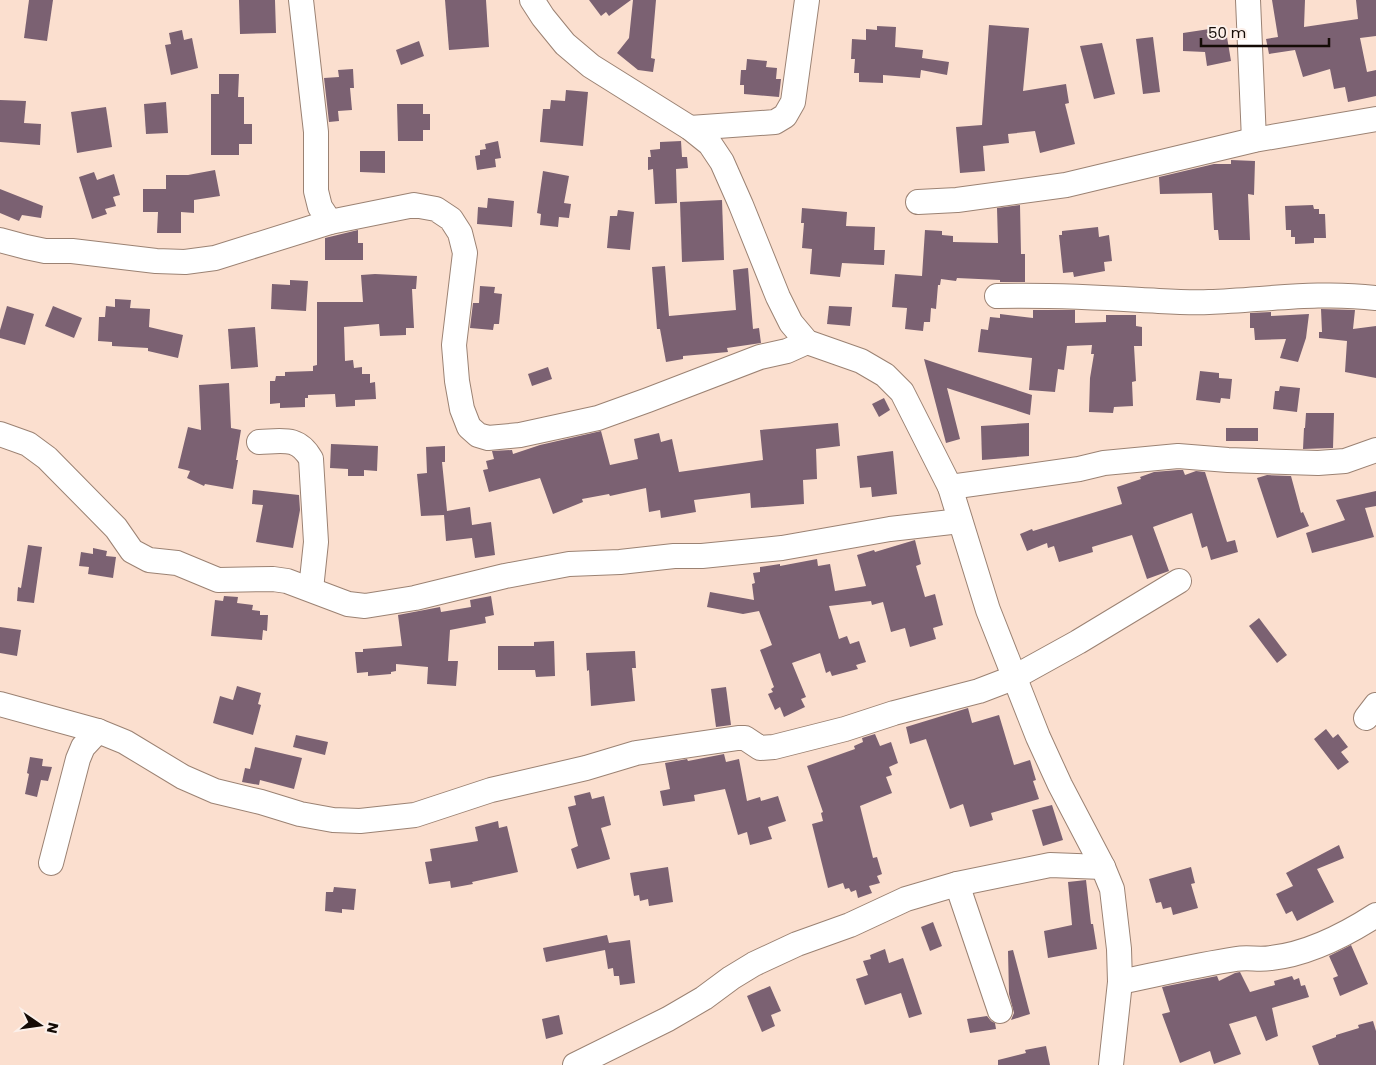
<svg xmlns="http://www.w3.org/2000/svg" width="1376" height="1065" font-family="Poppins,sans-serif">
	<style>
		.building { fill: #7b6172 }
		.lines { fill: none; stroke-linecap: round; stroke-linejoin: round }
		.minor-casing { stroke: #9b8273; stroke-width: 26 }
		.minor { stroke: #fff; stroke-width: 24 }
	</style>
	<rect width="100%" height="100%" fill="#fbdfcf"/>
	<g class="building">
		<polygon points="29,0 53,0 47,41 24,38"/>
		<polygon points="239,0 275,0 276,33 240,34"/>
		<polygon points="445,0 486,0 489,47 449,50"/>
		<polygon points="589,0 631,0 609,16 606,12 601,16"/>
		<polygon points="633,0 656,0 651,58 655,59 653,72 638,70 617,53 629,38"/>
		<polygon points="1272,0 1305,0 1304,27 1358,19 1356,0 1376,0 1376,36 1360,38 1367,72 1376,70 1376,96 1348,102 1345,87 1334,89 1330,69 1303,77 1295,50 1269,54 1266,39 1278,37"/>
		<polygon points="989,25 1029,28 1023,91 1066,84 1069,103 1065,104 1075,144 1040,153 1035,131 1008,134 1009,143 983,146 985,171 960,173 956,127 982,125"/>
		<polygon points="877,26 896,27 895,47 923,50 922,58 949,62 947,75 921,70 920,78 883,75 883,83 859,82 859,73 854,73 855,59 851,59 852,39 866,40 866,29 877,30"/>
		<polygon points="1216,28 1218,39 1227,37 1231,61 1207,66 1205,52 1183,51 1183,33"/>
		<polygon points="182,30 184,40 192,38 198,68 171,75 165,45 171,44 169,33"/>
		<polygon points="1153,37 1160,92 1143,94 1136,39"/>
		<polygon points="419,41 424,56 401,65 396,50"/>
		<polygon points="1102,43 1115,94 1094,99 1080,46"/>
		<polygon points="747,59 767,61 766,67 777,68 776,79 781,79 779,97 744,94 744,85 740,85 741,70 746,70"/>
		<polygon points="353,69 354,88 350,88 352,110 338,111 339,121 329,122 324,78 339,77 338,70"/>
		<polygon points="219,74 239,74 238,97 244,97 244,124 252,124 252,144 239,144 239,155 211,155 211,94 219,94"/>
		<polygon points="566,90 588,92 583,146 540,142 543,109 550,109 551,100 565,101"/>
		<polygon points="0,100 26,101 24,123 41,124 40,145 0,142"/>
		<polygon points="166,102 168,133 146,134 144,104"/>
		<polygon points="397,104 423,104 423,114 430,114 430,130 423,130 423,141 398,141"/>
		<polygon points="106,107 112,147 77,153 71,112"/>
		<polygon points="498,141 501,158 495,159 496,167 477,170 475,156 480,155 480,150 486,149 485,144"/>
		<polygon points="681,141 682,157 687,157 688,168 676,169 677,203 655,204 653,169 648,170 648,157 651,157 650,150 660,149 660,142"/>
		<polygon points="360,151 385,151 385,173 360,172"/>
		<polygon points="1231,160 1255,161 1254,195 1248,194 1250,240 1219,240 1218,230 1214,230 1212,193 1160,194 1159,177 1214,164 1231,164"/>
		<polygon points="215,170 220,196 194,200 194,213 181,212 181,233 157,233 158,212 143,212 143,189 166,189 166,175 188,175"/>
		<polygon points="543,171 569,176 564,203 571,204 569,218 559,217 558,227 540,225 541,214 537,213"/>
		<polygon points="94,172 97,180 114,174 120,195 113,197 116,206 105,209 107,214 92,219 79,177"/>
		<polygon points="0,189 43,206 41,218 22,215 19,221 0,213"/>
		<polygon points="488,198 514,201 512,227 477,224 478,207 487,208"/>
		<polygon points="722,200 724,260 682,262 680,202"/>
		<polygon points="1020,205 1021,254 1025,254 1025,282 1000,282 1000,280 957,278 956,281 941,279 940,285 938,285 936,309 931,308 930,322 924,322 923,331 905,329 907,308 892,307 895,274 922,276 925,230 942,231 942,235 953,236 953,242 998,243 997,208"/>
		<polygon points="1313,205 1314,209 1319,209 1319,214 1325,214 1326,238 1314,238 1314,243 1295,244 1295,237 1291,237 1291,230 1286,230 1285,206"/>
		<polygon points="802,208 847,212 846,226 875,227 874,250 885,250 884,265 842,263 840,277 810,274 812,249 802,248 804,223 801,223"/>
		<polygon points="618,210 634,212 630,250 607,248 610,216 617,216"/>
		<polygon points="1098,227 1099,237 1109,235 1112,261 1104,262 1105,271 1074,277 1073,272 1063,273 1059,235 1062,235 1062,231"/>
		<polygon points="358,230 358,243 363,243 363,260 325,260 325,238"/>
		<polygon points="665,266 669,316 736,310 733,270 748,268 753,329 759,328 761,343 727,348 728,352 683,356 683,359 666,362 660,329 657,329 652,267"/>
		<polygon points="375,274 417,276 416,289 412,289 414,328 406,328 406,335 380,336 379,324 344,327 345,361 353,360 354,368 362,367 362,374 370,374 370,383 375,382 376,399 355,400 355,406 336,407 335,394 308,395 308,398 305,398 305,407 280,408 280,403 270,404 270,381 275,381 276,376 285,376 285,372 313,371 313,366 317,365 317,302 363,302 361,275"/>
		<polygon points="290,280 308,281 306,311 271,309 272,284 290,285"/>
		<polygon points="480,286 495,287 494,293 502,294 499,324 494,324 493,330 470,328 473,303 479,303"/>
		<polygon points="115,299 131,300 130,308 150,309 149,327 183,335 178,358 148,351 148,348 112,346 112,342 98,341 99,317 105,317 106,306 115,307"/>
		<polygon points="7,306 34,314 25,345 0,338 0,330"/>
		<polygon points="53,306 82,318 74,338 45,326"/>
		<polygon points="829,306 852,307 850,326 827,324"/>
		<polygon points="1321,309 1355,310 1353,329 1376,326 1376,378 1345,372 1347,341 1319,338 1319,332 1322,332"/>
		<polygon points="1033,310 1075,310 1075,323 1106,322 1106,315 1136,315 1136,326 1142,327 1142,346 1134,346 1136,381 1132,382 1133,406 1114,407 1113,413 1089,412 1090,378 1094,354 1091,354 1092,345 1067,346 1064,370 1058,369 1055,392 1029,390 1032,358 978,352 981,329 988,330 990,317 1000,318 1000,314 1033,318"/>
		<polygon points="1271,312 1271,316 1309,314 1306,338 1298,362 1280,358 1286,339 1255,340 1254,328 1250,328 1250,313"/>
		<polygon points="255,327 258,367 231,369 228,329"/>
		<polygon points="924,359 1032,395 1030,415 947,388 960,439 946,443"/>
		<polygon points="548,367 552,379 532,386 528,374"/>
		<polygon points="1200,371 1219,373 1219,378 1232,379 1230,399 1221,398 1220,403 1196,400"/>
		<polygon points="229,383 231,428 241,430 236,460 238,460 233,489 205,484 204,486 187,478 190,471 178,468 188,427 201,430 199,385"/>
		<polygon points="1280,386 1300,388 1297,412 1273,409 1275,391 1279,391"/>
		<polygon points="884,398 890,410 879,417 872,404"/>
		<polygon points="1306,413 1334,413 1333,448 1303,449 1304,428 1305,428"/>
		<polygon points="838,423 840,446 816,449 817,479 803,480 804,504 751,508 750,493 694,500 696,512 661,518 660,510 649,512 646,488 610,496 609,494 582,499 583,502 553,514 540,478 489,492 483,470 488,469 486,461 494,459 492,451 512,450 513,454 540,445 601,431 610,465 638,459 634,439 659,433 661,442 672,439 679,472 763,460 760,430"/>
		<polygon points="1029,423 1029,456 982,460 981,426"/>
		<rect x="1226" y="428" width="32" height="13"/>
		<polygon points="331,444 378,446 377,471 364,470 364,476 348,476 348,469 330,468"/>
		<polygon points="445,446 445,462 442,462 447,511 470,507 472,525 491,522 495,555 475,558 472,538 446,541 444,515 421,516 417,474 427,473 426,447"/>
		<polygon points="893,451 897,494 872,497 871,487 860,488 857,456"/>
		<polygon points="1178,470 1183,470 1185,475 1196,471 1205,472 1227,542 1235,540 1238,552 1211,560 1207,546 1202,548 1192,513 1153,527 1169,571 1147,579 1132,535 1092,547 1093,552 1059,562 1054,546 1048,548 1047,543 1027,551 1020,534 1032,529 1033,531 1122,504 1117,487 1141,479 1140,477 1154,472"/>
		<polygon points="1267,475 1291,476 1301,513 1303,512 1309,526 1277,538 1257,478"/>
		<polygon points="253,490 299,495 300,510 293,548 256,542 263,505 252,504"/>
		<polygon points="1376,491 1376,506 1365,508 1374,537 1312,553 1306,533 1345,520 1336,500"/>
		<polygon points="915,540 921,564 916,566 925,597 935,594 943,625 933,628 936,639 910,647 905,628 891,632 883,602 872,605 871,601 829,606 839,639 847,636 850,644 859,641 866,662 856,665 858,669 832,676 830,671 826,673 820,653 792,663 806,697 801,699 805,707 784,717 780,707 775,710 768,694 773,692 771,689 774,687 760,650 772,645 759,611 743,614 707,607 710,592 754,600 752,584 755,583 753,573 760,572 760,567 780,564 780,566 817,559 818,566 830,564 835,591 866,586 857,555 874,550 875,552"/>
		<polygon points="28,545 42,547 34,603 17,601 18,587 21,588"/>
		<polygon points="93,548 107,551 106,556 116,557 113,578 88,574 89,567 79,566 81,552 93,554"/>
		<polygon points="224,596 238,597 237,603 253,605 252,610 260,611 260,615 268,615 267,631 263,630 262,640 211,636 215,600 223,601"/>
		<polygon points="491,596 494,615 485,617 486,623 450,630 448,661 458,661 456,686 427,684 428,667 396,664 396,671 391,672 391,674 368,676 368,672 357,673 355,652 363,652 363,649 402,646 398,615 440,607 441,612 471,607 470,600"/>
		<polygon points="1259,618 1287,655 1277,663 1249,626"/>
		<polygon points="0,627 21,630 17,656 0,653"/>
		<polygon points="554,641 555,676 536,677 535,670 498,670 498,646 534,646 534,642"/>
		<polygon points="635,651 636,668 632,668 635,701 591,706 589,670 587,671 586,653"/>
		<polygon points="237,686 261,693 258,704 261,705 253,735 213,723 220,696 233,700"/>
		<polygon points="726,687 731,725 716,727 711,689"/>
		<polygon points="968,708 972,723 999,715 1014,765 1030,760 1036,780 1033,781 1039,799 991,813 993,820 970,827 963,804 950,809 926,739 910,744 906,727"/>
		<polygon points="1326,729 1333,738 1338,734 1348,747 1341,752 1349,762 1338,770 1314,739"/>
		<polygon points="875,734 880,746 891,742 898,763 889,767 892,775 886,777 892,793 860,806 873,858 877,857 882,874 877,876 880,883 869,886 872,893 858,898 856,890 851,892 849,888 845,889 843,883 828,888 812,824 823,821 821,813 823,812 807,766 855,749 854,746 863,742 862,738"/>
		<polygon points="296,735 328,742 325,755 293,747"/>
		<polygon points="255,747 302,758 294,789 260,780 259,785 242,782 245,768 250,769"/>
		<polygon points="724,754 726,762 739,759 747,801 760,797 761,801 778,796 786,821 768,827 772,839 750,845 747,832 738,835 725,789 694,795 695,801 663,806 660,791 670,789 665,763 687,759 688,761"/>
		<polygon points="30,757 43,759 42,766 52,767 48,781 41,780 37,797 25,794 29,774 27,773"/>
		<polygon points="590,792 592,799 604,796 611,825 601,828 610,859 577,869 571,849 578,846 568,807 576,805 574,796"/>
		<polygon points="1052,805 1063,840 1043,846 1032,810"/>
		<polygon points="498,821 499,828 507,826 518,872 472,882 473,884 451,888 450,881 429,884 425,862 432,861 430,849 478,841 475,827"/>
		<polygon points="1339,845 1344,858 1317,869 1334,902 1297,921 1292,911 1286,914 1276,894 1293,886 1286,873"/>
		<polygon points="668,867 673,902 649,906 648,899 640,901 639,895 634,896 630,873"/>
		<polygon points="1191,867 1195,883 1191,884 1198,908 1173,915 1171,907 1163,909 1161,902 1156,903 1149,879"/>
		<polygon points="1086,880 1091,924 1093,924 1097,949 1048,958 1044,931 1072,925 1068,882"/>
		<polygon points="334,887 356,889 354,910 342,909 342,913 325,911 326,892 333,892"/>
		<polygon points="933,922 942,946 930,951 921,927"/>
		<polygon points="607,935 609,943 630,940 635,983 620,985 619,976 614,976 613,968 608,969 605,950 546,962 543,948"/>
		<polygon points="1351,945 1368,984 1340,996 1333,978 1338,976 1329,956"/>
		<polygon points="885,949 889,963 903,958 922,1014 909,1018 901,993 865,1005 856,979 868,975 863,961 871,959 870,955"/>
		<polygon points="1013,950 1030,1014 1011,1020 1014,1013 1009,994 1008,951"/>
		<polygon points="1240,972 1250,992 1275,985 1274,981 1292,976 1294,980 1299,978 1301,986 1305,985 1309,997 1272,1008 1278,1036 1266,1041 1256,1016 1229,1024 1241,1054 1214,1064 1210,1051 1180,1063 1162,1014 1170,1012 1162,987 1217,976 1219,981 1235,973"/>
		<polygon points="770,986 781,1011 771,1015 775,1026 762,1032 747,996"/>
		<polygon points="559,1015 563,1034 546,1039 542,1019"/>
		<polygon points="987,1016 991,1021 995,1023 996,1029 970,1033 967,1019"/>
		<polygon points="1373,1021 1376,1031 1376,1065 1319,1065 1312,1046 1336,1037 1336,1035 1359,1028 1358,1025"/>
		<polygon points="1046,1046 1050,1065 998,1065 998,1060 1026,1053 1025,1050"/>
	</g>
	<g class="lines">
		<defs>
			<g id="minor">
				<polyline points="301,0 316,132 316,191 320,207 330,222"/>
				<polyline points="532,0 543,17 565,44 591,66 690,128 710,144 722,162 741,205 778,297 791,323 807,342 861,361 885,375 902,392 950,487 988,610 1038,737 1060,785 1103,867 1112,889 1119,949 1120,982 1111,1065"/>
				<polyline points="1248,0 1254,140"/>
				<polyline points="690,128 775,122 785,116 793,102 807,0"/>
				<polyline points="918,202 957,200 1066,185 1254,140 1376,119"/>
				<polyline points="0,240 26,247 45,251 72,251 156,261 185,262 215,258 330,222 414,205 436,209 451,219 460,233 465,253 454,345 457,381 462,409 469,427 478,435 488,438 520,435 598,418 648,400 760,357 787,351 807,342"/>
				<path d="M997,296C1045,295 1093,297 1141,300C1164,301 1186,303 1209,302C1265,300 1320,291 1376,298"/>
				<polyline points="0,434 28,444 47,458 116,528 132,551 149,560 177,563 218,580 273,579 287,581 348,604 365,606 415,598 505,576 569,564 620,562 674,556 702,556 782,548 890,529 960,521"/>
				<path d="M259,442C283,441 298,436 311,459L316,542L311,589"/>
				<polyline points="950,487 1079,469 1104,463 1178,456 1228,460 1318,463 1345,461 1376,450"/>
				<polyline points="0,704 98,731 125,742 183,777 215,791 261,802 300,814 333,820 360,821 415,815 491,790 586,768 636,753 738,738 745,738 760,748 774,747 845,729 894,713 979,691 1013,678 1078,642 1179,581"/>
				<polyline points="1366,718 1376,705"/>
				<polyline points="51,863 78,759 83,747 98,731"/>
				<polyline points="957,884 1000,1011"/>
				<path d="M1120,982C1159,974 1197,965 1236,959C1248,957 1259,960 1271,958C1308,954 1345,935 1376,915"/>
				<polyline points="575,1065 668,1019 704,998 731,978 754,964 797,944 850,925 906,899 957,884 1050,865 1103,867"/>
			</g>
		</defs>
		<use href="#minor" class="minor-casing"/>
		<use href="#minor" class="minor"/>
	</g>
	<g transform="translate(40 1025) rotate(103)" stroke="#fcf0ea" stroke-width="4" paint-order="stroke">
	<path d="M0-4L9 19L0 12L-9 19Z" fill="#140b06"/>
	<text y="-8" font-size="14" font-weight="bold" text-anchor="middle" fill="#140b06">N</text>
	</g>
	<path d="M1201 38v8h128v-8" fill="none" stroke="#140b06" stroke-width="2.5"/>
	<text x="1208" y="38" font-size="15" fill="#140b06" stroke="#fcf0ea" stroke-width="4" paint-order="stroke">50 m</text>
</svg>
